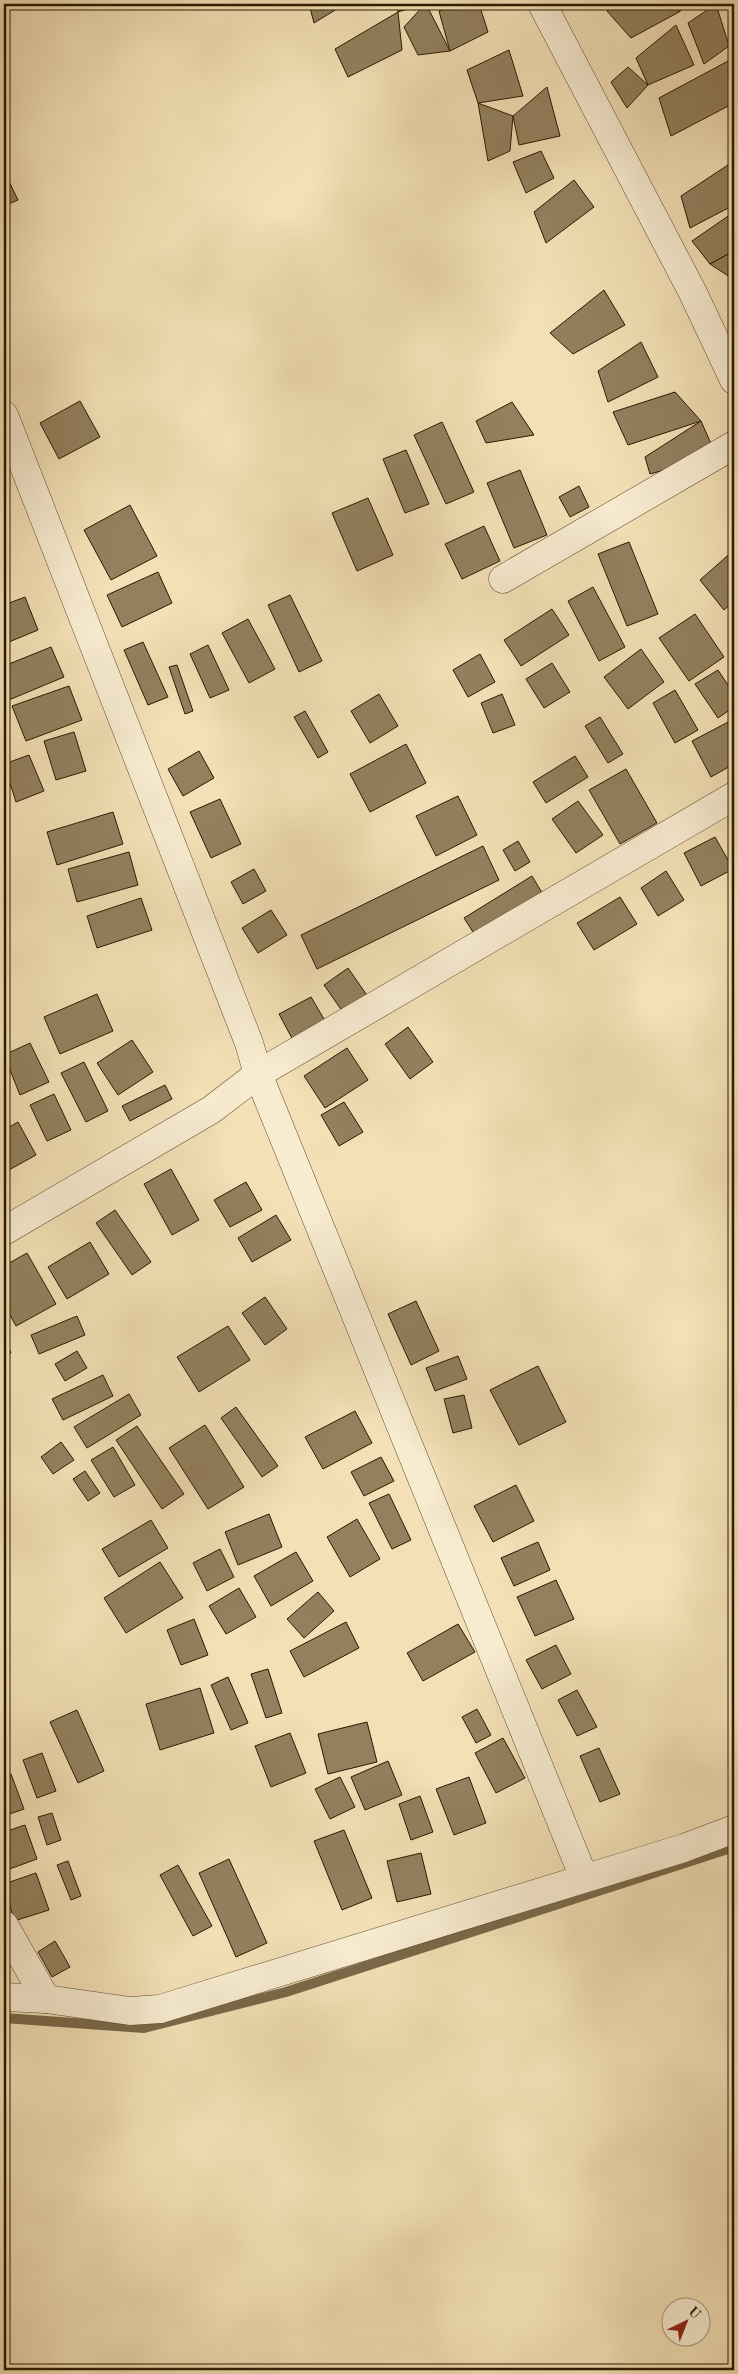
<svg xmlns="http://www.w3.org/2000/svg" width="738" height="2374" font-family="'Old Standard TT',serif">
	<style>
		.lines { fill: none; stroke-linecap: round; stroke-linejoin: round }
		.stream { stroke: #7a6848; stroke-width: 10 }
		.building { fill: #93805f; stroke: #2b1900 }
		.street-casing { stroke: #5d4b2e; stroke-width: 29 }
		.street { stroke: #f7ebd0; stroke-width: 28 }
	</style>
	<rect width="100%" height="100%" fill="#f3e0b6"/>
	<filter id="stains"><feTurbulence type="fractalNoise" baseFrequency=".004" numOctaves="4"/><feColorMatrix values="0 0 0 0 .2 0 0 0 0 .09 0 0 0 0 .02 0 0 0 .5 -.17"/></filter>
	<radialGradient id="worn" r=".72"><stop offset=".6" stop-color="#630" stop-opacity="0"/><stop offset="1" stop-color="#630" stop-opacity=".3"/></radialGradient>
	<g class="lines">
		<polyline class="stream" points="4,2018 144,2028 286,1992 734,1847"/>
	</g>
	<g class="building">
		<polygon points="309,4 345,4 314,23"/>
		<polygon points="397,4 423,4 398,12"/>
		<polygon points="425,4 426,4 450,51 418,55 404,27"/>
		<polygon points="463,4 479,4 488,32 450,51 439,11"/>
		<polygon points="620,4 673,4 679,12 631,38 607,11"/>
		<polygon points="673,4 689,4 679,12"/>
		<polygon points="716,4 729,46 704,64 688,23"/>
		<polygon points="398,12 402,50 348,77 335,49"/>
		<polygon points="676,25 694,65 648,85 636,58"/>
		<polygon points="509,50 523,96 478,103 467,70"/>
		<polygon points="730,60 734,68 734,103 671,136 659,98"/>
		<polygon points="628,67 648,85 627,108 611,82"/>
		<polygon points="547,87 560,136 519,145 513,116"/>
		<polygon points="478,103 513,116 510,151 488,161"/>
		<polygon points="541,151 554,178 526,193 513,162"/>
		<polygon points="734,161 734,205 690,228 681,196"/>
		<polygon points="5,173 18,200 4,206 4,174"/>
		<polygon points="574,180 594,207 546,243 534,212"/>
		<polygon points="734,212 734,251 710,264 692,241"/>
		<polygon points="734,251 734,278 733,279 710,264"/>
		<polygon points="604,290 625,325 573,354 550,333"/>
		<polygon points="641,342 658,377 608,402 598,371"/>
		<polygon points="675,392 701,421 628,445 613,412"/>
		<polygon points="80,401 100,437 59,459 40,423"/>
		<polygon points="512,402 534,435 486,443 476,421"/>
		<polygon points="701,421 716,455 650,474 645,457"/>
		<polygon points="442,422 474,492 446,504 414,435"/>
		<polygon points="406,450 429,504 405,513 383,459"/>
		<polygon points="520,470 547,535 514,548 487,483"/>
		<polygon points="579,486 589,507 570,517 559,497"/>
		<polygon points="368,498 393,555 357,571 332,513"/>
		<polygon points="130,505 157,556 111,580 84,530"/>
		<polygon points="484,526 500,561 462,579 445,544"/>
		<polygon points="629,542 658,614 627,626 598,554"/>
		<polygon points="734,550 734,601 724,610 700,580"/>
		<polygon points="158,572 172,603 122,627 107,595"/>
		<polygon points="593,587 625,647 599,661 568,601"/>
		<polygon points="290,595 322,661 299,672 268,605"/>
		<polygon points="25,597 38,630 4,644 4,605"/>
		<polygon points="552,609 569,635 521,666 504,640"/>
		<polygon points="695,614 724,657 689,681 659,638"/>
		<polygon points="248,619 275,669 249,683 222,633"/>
		<polygon points="143,642 168,697 148,705 124,650"/>
		<polygon points="208,645 229,690 210,698 190,654"/>
		<polygon points="51,647 64,677 4,702 4,666"/>
		<polygon points="641,649 664,682 628,709 604,677"/>
		<polygon points="480,654 495,682 468,697 453,670"/>
		<polygon points="552,663 570,692 544,708 526,679"/>
		<polygon points="177,665 193,711 185,714 169,667"/>
		<polygon points="718,670 734,694 734,707 718,718 695,684"/>
		<polygon points="69,686 82,720 26,741 12,706"/>
		<polygon points="675,690 698,730 675,743 653,703"/>
		<polygon points="379,694 398,726 370,743 351,711"/>
		<polygon points="502,694 515,725 493,733 481,703"/>
		<polygon points="305,711 328,752 318,758 294,717"/>
		<polygon points="600,717 623,754 608,763 585,726"/>
		<polygon points="734,719 734,764 711,777 692,741"/>
		<polygon points="74,732 86,771 56,780 44,741"/>
		<polygon points="406,744 426,783 370,812 350,774"/>
		<polygon points="199,751 214,778 183,796 168,769"/>
		<polygon points="29,755 44,791 16,802 4,764"/>
		<polygon points="575,756 588,777 546,803 533,782"/>
		<polygon points="626,769 657,823 620,844 589,790"/>
		<polygon points="458,796 477,835 436,856 416,816"/>
		<polygon points="220,799 241,844 211,858 190,812"/>
		<polygon points="578,801 603,835 576,853 552,819"/>
		<polygon points="113,812 123,844 57,865 47,832"/>
		<polygon points="715,837 733,869 701,886 684,853"/>
		<polygon points="518,841 530,862 515,871 503,850"/>
		<polygon points="483,846 499,880 317,969 301,935"/>
		<polygon points="129,852 138,885 77,902 68,869"/>
		<polygon points="254,869 266,891 243,904 231,882"/>
		<polygon points="666,871 684,900 658,916 641,888"/>
		<polygon points="532,876 547,901 480,943 464,918"/>
		<polygon points="620,897 637,924 594,950 577,923"/>
		<polygon points="141,898 152,930 97,948 87,916"/>
		<polygon points="271,910 287,935 258,953 242,928"/>
		<polygon points="348,968 371,1001 347,1018 324,985"/>
		<polygon points="97,994 113,1031 60,1054 44,1017"/>
		<polygon points="311,997 327,1024 294,1042 279,1014"/>
		<polygon points="408,1027 433,1062 410,1079 385,1044"/>
		<polygon points="132,1040 153,1072 118,1095 97,1063"/>
		<polygon points="30,1043 49,1082 20,1095 4,1055"/>
		<polygon points="347,1048 368,1080 325,1108 304,1076"/>
		<polygon points="84,1062 108,1111 86,1122 61,1073"/>
		<polygon points="165,1085 172,1099 130,1121 122,1106"/>
		<polygon points="54,1094 71,1130 47,1141 30,1105"/>
		<polygon points="344,1102 363,1132 339,1146 321,1115"/>
		<polygon points="18,1122 36,1155 7,1171 4,1164 4,1130"/>
		<polygon points="171,1169 199,1220 172,1235 144,1184"/>
		<polygon points="246,1182 262,1210 230,1227 214,1200"/>
		<polygon points="115,1210 151,1262 132,1275 96,1223"/>
		<polygon points="276,1215 291,1240 252,1262 238,1238"/>
		<polygon points="90,1242 109,1274 67,1299 48,1267"/>
		<polygon points="27,1253 56,1304 16,1326 4,1304 4,1266"/>
		<polygon points="265,1297 287,1329 265,1345 242,1313"/>
		<polygon points="416,1301 439,1351 411,1365 388,1314"/>
		<polygon points="77,1316 85,1335 39,1354 31,1335"/>
		<polygon points="228,1326 250,1360 199,1392 177,1357"/>
		<polygon points="4,1337 11,1353 4,1356"/>
		<polygon points="77,1351 87,1368 65,1381 55,1364"/>
		<polygon points="458,1356 467,1379 435,1391 426,1368"/>
		<polygon points="538,1366 566,1422 519,1445 490,1390"/>
		<polygon points="103,1375 113,1396 63,1420 52,1399"/>
		<polygon points="129,1394 141,1415 87,1448 74,1427"/>
		<polygon points="464,1395 472,1428 453,1433 444,1399"/>
		<polygon points="236,1407 278,1466 262,1477 221,1418"/>
		<polygon points="355,1411 372,1443 323,1469 305,1437"/>
		<polygon points="205,1425 244,1487 208,1509 169,1448"/>
		<polygon points="137,1426 184,1494 162,1509 116,1440"/>
		<polygon points="61,1442 74,1460 53,1474 41,1457"/>
		<polygon points="113,1447 135,1485 114,1497 91,1460"/>
		<polygon points="381,1457 394,1481 364,1496 351,1472"/>
		<polygon points="85,1471 100,1493 88,1501 73,1479"/>
		<polygon points="516,1485 534,1521 493,1542 474,1506"/>
		<polygon points="389,1494 411,1540 392,1549 369,1503"/>
		<polygon points="269,1514 282,1547 238,1565 225,1532"/>
		<polygon points="357,1519 380,1559 350,1577 327,1537"/>
		<polygon points="151,1520 168,1548 119,1577 102,1549"/>
		<polygon points="538,1542 550,1570 514,1586 501,1558"/>
		<polygon points="220,1549 234,1577 207,1591 193,1563"/>
		<polygon points="296,1552 313,1581 271,1606 254,1576"/>
		<polygon points="160,1562 183,1598 126,1633 104,1598"/>
		<polygon points="556,1580 574,1619 535,1636 517,1597"/>
		<polygon points="239,1588 256,1617 226,1634 209,1606"/>
		<polygon points="318,1592 334,1611 304,1638 287,1619"/>
		<polygon points="194,1619 208,1655 181,1665 167,1630"/>
		<polygon points="346,1622 359,1648 304,1677 290,1651"/>
		<polygon points="458,1624 475,1652 423,1681 407,1653"/>
		<polygon points="556,1645 571,1674 542,1689 526,1660"/>
		<polygon points="268,1669 282,1713 266,1718 251,1674"/>
		<polygon points="228,1677 248,1723 231,1730 211,1685"/>
		<polygon points="200,1688 214,1733 160,1750 146,1704"/>
		<polygon points="577,1690 597,1727 577,1736 558,1700"/>
		<polygon points="477,1709 491,1735 476,1743 462,1717"/>
		<polygon points="77,1710 104,1771 78,1783 50,1722"/>
		<polygon points="367,1722 377,1762 328,1774 318,1734"/>
		<polygon points="290,1733 306,1773 271,1787 255,1746"/>
		<polygon points="503,1738 525,1778 496,1793 475,1753"/>
		<polygon points="599,1748 620,1794 600,1802 580,1756"/>
		<polygon points="42,1753 56,1791 37,1798 23,1760"/>
		<polygon points="388,1761 402,1795 365,1810 351,1777"/>
		<polygon points="11,1774 24,1809 4,1816 4,1777"/>
		<polygon points="340,1777 355,1807 330,1819 315,1789"/>
		<polygon points="469,1777 486,1823 454,1835 436,1789"/>
		<polygon points="420,1796 433,1832 411,1840 399,1804"/>
		<polygon points="52,1813 61,1840 47,1845 38,1817"/>
		<polygon points="25,1825 37,1859 4,1871 4,1832"/>
		<polygon points="344,1830 372,1898 342,1910 314,1841"/>
		<polygon points="421,1853 431,1894 397,1902 387,1861"/>
		<polygon points="229,1859 267,1943 236,1957 199,1873"/>
		<polygon points="68,1861 81,1896 71,1900 57,1865"/>
		<polygon points="178,1865 212,1926 193,1936 160,1875"/>
		<polygon points="36,1873 49,1910 14,1921 4,1884"/>
		<polygon points="55,1941 70,1967 52,1977 38,1952"/>
	</g>
	<g class="lines">
		<defs>
			<g id="street">
				<polyline points="542,4 693,293 734,380"/>
				<polyline points="4,415 249,1043 258,1074 584,1878"/>
				<polyline points="503,579 734,445"/>
				<polyline points="4,1231 211,1110 258,1074 734,796"/>
				<polyline points="4,1925 46,1999"/>
				<polyline points="4,1997 46,1999 130,2011 160,2009 684,1848 734,1829"/>
			</g>
		</defs>
		<use href="#street" class="street-casing"/>
		<use href="#street" class="street"/>
	</g>
	<rect width="738" height="2374" fill="none" stroke="#f3e0b6" stroke-width="20"/>
	<rect x="5" y="5" width="728" height="2364" fill="none" stroke="#2b1900" stroke-width="2.5"/>
	<rect x="10" y="10" width="718" height="2354" fill="none" stroke="#2b1900"/>
	<g transform="translate(686 2322) rotate(43)"><circle r="24" fill="#f7ebd0" stroke="#a5977d"/>
	<path d="M0-4L9 19L0 12L-9 19Z" fill="#8f2418"/>
	<text y="-8" font-size="14" font-weight="bold" text-anchor="middle" fill="#2b1900">U</text>
	</g>
	<rect width="100%" height="100%" filter="url(#stains)"/>
	<rect width="100%" height="100%" fill="url(#worn)"/>
</svg>
